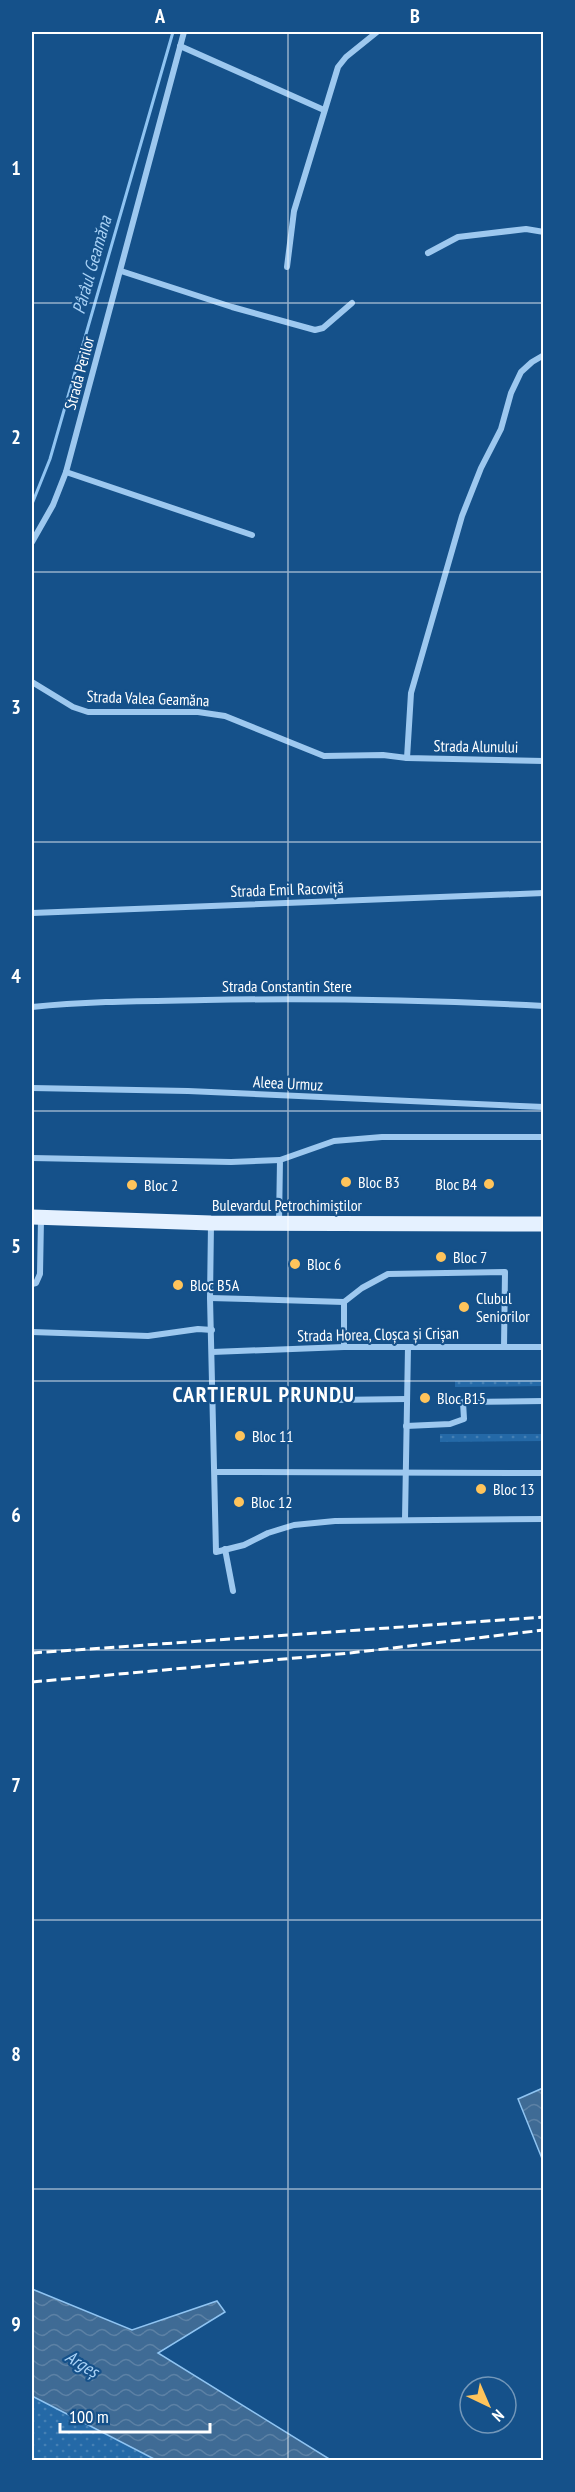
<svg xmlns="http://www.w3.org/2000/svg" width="575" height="2492" font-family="'PT Sans Narrow',sans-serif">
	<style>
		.grass { fill: url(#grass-dots) }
		.water { fill: url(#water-waves); stroke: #8fc4f2; stroke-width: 1.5 }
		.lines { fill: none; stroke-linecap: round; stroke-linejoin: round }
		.stream { stroke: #8fc4f2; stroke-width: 3 }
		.minor { stroke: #9dc8ef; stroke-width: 6 }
		.primary { stroke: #e5f1ff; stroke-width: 15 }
		.rail { stroke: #fff; stroke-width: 3; stroke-dasharray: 10 4.5; stroke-linecap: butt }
		.grid { fill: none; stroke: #fff; stroke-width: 1.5; stroke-opacity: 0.55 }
		.poi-dot { fill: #ffc45b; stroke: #15518a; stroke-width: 2 }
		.labels { text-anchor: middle; stroke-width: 4.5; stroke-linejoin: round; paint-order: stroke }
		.street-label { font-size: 16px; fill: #fff; stroke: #15518a }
		.poi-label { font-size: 16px; fill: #fff; stroke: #15518a; text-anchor: start }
		.water-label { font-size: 18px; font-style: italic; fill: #a9d2f6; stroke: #15518a }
		.district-label { font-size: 22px; font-weight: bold; letter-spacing: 1.5px; fill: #fff; stroke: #15518a }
		.neatline { fill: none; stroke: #fff; stroke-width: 2 }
		.grid-label { font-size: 20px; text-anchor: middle; font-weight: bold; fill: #fff }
	</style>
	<defs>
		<pattern id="grass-dots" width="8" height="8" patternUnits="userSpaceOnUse" patternTransform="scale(1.5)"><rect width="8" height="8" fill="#2469a7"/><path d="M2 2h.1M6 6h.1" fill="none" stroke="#4580b4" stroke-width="1.8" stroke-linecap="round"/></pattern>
		<pattern id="water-waves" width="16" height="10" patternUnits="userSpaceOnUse" patternTransform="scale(1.5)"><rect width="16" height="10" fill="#3f6b95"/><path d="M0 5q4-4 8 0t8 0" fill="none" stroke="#5c81a5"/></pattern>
	</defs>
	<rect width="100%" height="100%" fill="#15518a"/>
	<g class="grass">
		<polygon points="543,1380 543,1386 455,1387 455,1381"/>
		<polygon points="440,1434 543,1434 543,1441 440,1442"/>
		<polygon points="32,2396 143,2452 156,2460 32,2460"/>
	</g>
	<g class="water">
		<polygon points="543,2088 543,2161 518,2099"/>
		<polygon points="32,2289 132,2330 217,2301 225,2312 158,2353 331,2460 156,2460 32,2396"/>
	</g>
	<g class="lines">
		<polyline class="stream" points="32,504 50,459 173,32"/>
		<g class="minor">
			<polyline points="180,46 324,110"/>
			<polyline points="428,253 458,237 526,229 544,232"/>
			<polyline points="287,267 294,211 338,67 346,57 377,32"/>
			<polyline points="121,271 232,307 315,330 323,328 352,303"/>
			<polyline points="66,472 252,535"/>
			<polyline points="32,542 53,505 66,472 184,32"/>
			<polyline points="32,682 73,707 88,712 198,712 225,716 324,756 383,755 407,758 544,761"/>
			<polyline points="407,758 411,693 462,516 481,468 501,429 511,393 521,372 532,362 544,355"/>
			<polyline points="32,913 544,893"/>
			<path d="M32,1007C89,1001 147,1001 205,1000C318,998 431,1000 544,1006"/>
			<polyline points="32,1088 188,1091 544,1107"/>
			<polyline points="32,1158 231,1162 280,1160"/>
			<polyline points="279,1223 280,1160 334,1141 382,1137 544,1137"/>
			<polyline points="211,1224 210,1298 216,1552 244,1545 268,1533 294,1525 335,1521 544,1519"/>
			<polyline points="32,1284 36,1283 40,1274 41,1219"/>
			<polyline points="210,1298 344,1302 362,1288 388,1274 505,1272 504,1347"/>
			<polyline points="32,1332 148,1336 198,1329 212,1330"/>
			<polyline points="344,1347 344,1302"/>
			<polyline points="212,1352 344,1347 544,1347"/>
			<polyline points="333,1400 407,1399"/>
			<polyline points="406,1426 450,1424 464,1419 463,1402 544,1401"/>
			<polyline points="215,1472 544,1473"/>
			<polyline points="405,1519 408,1347"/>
			<polyline points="225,1549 233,1591"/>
		</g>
		<polyline class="primary" points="32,1217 211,1223 544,1224"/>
		<g class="rail">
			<polyline points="32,1653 544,1617"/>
			<polyline points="32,1682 350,1653 544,1630"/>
		</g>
	</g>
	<path class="grid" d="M288,32V2460M32,303H544M32,572H544M32,842H544M32,1111H544M32,1381H544M32,1650H544M32,1920H544M32,2189H544"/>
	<g class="poi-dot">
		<circle cx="346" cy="1182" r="6"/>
		<circle cx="489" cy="1184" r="6"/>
		<circle cx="132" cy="1185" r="6"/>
		<circle cx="441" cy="1257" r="6"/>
		<circle cx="295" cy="1264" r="6"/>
		<circle cx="178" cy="1285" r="6"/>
		<circle cx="464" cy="1307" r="6"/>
		<circle cx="425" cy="1398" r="6"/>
		<circle cx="240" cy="1436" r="6"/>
		<circle cx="481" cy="1489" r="6"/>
		<circle cx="239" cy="1502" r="6"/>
	</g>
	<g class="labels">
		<g class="street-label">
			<text transform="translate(79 373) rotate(-75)" y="6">Strada Perilor</text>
			<text transform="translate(148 698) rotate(2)" y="6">Strada Valea Geamăna</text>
			<text transform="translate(476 746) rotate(1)" y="6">Strada Alunului</text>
			<text transform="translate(287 889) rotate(-2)" y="6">Strada Emil Racoviță</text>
			<text x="287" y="992">Strada Constantin Stere</text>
			<text transform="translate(288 1083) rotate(3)" y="6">Aleea Urmuz</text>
			<text x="287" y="1211">Bulevardul Petrochimiștilor</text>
			<text transform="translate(378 1334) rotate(-1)" y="6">Strada Horea, Cloșca și Crișan</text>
		</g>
		<g class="poi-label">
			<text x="358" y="1188">Bloc B3</text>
			<text x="477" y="1190" text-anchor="end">Bloc B4</text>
			<text x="144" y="1191">Bloc 2</text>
			<text x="453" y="1263">Bloc 7</text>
			<text x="307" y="1270">Bloc 6</text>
			<text x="190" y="1291">Bloc B5A</text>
			<text x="476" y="1304">Clubul<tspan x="476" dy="18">Seniorilor</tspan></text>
			<text x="437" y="1404">Bloc B15</text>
			<text x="252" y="1442">Bloc 11</text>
			<text x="493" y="1495">Bloc 13</text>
			<text x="251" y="1508">Bloc 12</text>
		</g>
		<g class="water-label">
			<text transform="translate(92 265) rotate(-74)" y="6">Pârâul Geamăna</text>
			<text transform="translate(82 2364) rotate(32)" y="6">Argeș</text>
		</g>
		<g class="district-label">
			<text x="264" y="1402">CARTIERUL PRUNDU</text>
		</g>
	</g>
	<rect width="575" height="2492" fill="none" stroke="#15518a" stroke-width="66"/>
	<g transform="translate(488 2405) rotate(136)"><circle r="28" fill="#15518a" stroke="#7397b9" stroke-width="1.5"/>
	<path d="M0-4.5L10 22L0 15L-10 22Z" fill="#ffc45b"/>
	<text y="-9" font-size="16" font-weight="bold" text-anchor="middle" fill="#ffffff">N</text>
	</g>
	<path d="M60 2423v9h150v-9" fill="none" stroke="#ffffff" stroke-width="3"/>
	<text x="69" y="2423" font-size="18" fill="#ffffff" stroke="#15518a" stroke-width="4.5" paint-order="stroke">100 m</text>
	<rect x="33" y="33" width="509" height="2426" class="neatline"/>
	<g class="grid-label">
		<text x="160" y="23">A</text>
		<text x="415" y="23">B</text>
		<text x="16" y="175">1</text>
		<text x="16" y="444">2</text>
		<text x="16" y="714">3</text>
		<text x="16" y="983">4</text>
		<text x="16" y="1253">5</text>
		<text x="16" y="1522">6</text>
		<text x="16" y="1792">7</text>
		<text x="16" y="2061">8</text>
		<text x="16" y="2331">9</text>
	</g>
</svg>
